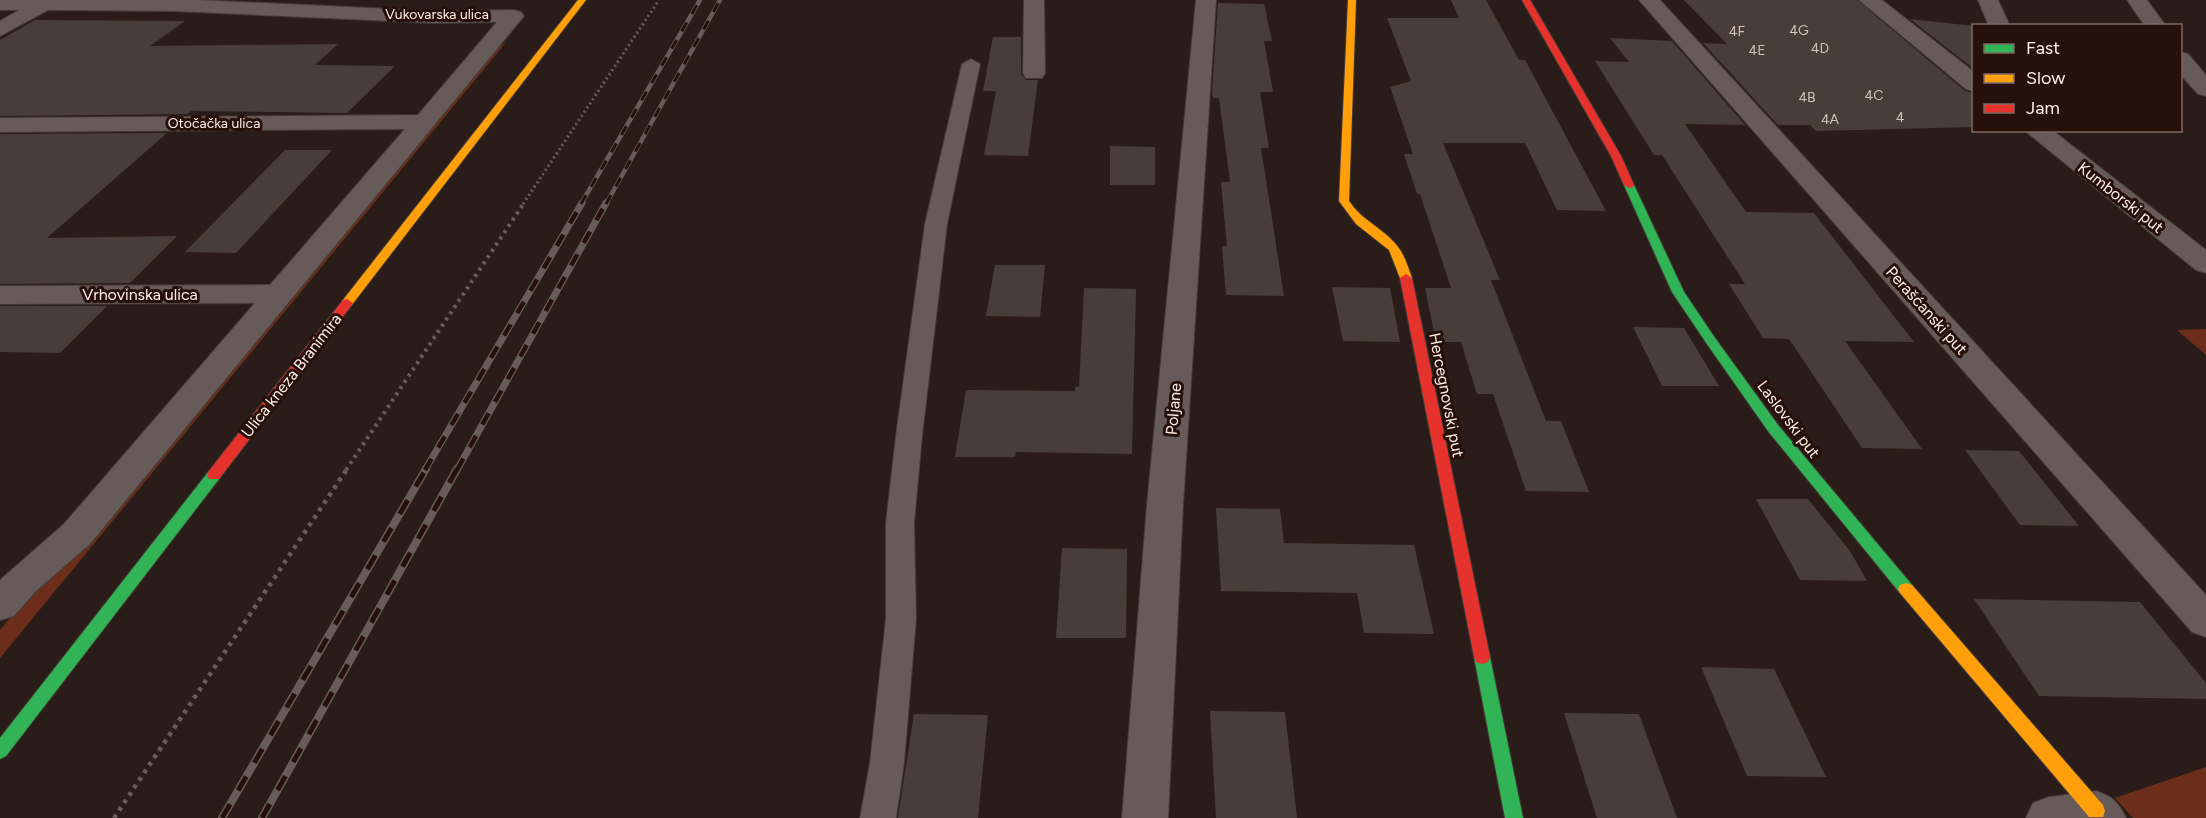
<svg xmlns="http://www.w3.org/2000/svg" width="2206" height="818" font-family="Figtree,sans-serif">
	<style>
		.green { fill: #6c2e1a }
		.building { fill: #483e39 }
		.lines { fill: none; stroke-linecap: round; stroke-linejoin: round }
		.lane-casing { stroke: #453a37; stroke-width: 2 }
		.street-casing { stroke: #453a37; stroke-width: 2 }
		.fast-casing { stroke: #453a37; stroke-width: 2 }
		.slow-casing { stroke: #453a37; stroke-width: 2 }
		.jam-casing { stroke: #453a37; stroke-width: 2 }
		.path-far2 { stroke: #665c59; stroke-width: 3; stroke-dasharray: 2 3; stroke-linecap: butt }
		.path-far1 { stroke: #665c59; stroke-width: 4; stroke-dasharray: 3 4.5; stroke-linecap: butt }
		.path { stroke: #665c59; stroke-width: 4.5; stroke-dasharray: 4 5; stroke-linecap: butt }
		.lane { fill: #665b58; fill-rule: evenodd }
		.street { fill: #665b58; fill-rule: evenodd }
		.fast { fill: #30b455; fill-rule: evenodd }
		.slow { fill: #ff9f0a; fill-rule: evenodd }
		.jam { fill: #e5322d; fill-rule: evenodd }
		.rail-far2-casing { stroke: #665c59; stroke-width: 4.5 }
		.rail-far1-casing { stroke: #665c59; stroke-width: 7 }
		.rail-casing { stroke: #665c59; stroke-width: 8 }
		.rail-far2 { stroke: #271009; stroke-width: 3; stroke-dasharray: 10; stroke-linecap: butt }
		.rail-far1 { stroke: #271009; stroke-width: 4.5; stroke-dasharray: 13; stroke-linecap: butt }
		.rail { stroke: #271009; stroke-width: 5; stroke-dasharray: 16; stroke-linecap: butt }
		.labels { text-anchor: middle; stroke-width: 6; stroke-linejoin: round; paint-order: stroke }
		.far-street-label { font-size: 14px; fill: #ffeee8; stroke: #271009 }
		.number-label { font-size: 14px; fill: #d1c2bc }
		.street-label { font-size: 16px; fill: #ffeee8; stroke: #271009 }
	</style>
	<rect width="100%" height="100%" fill="#2a1d19"/>
	<g class="green">
		<polygon points="507,41 0,658 0,630 490,55"/>
		<polygon points="2206,329 2206,355 2177,330"/>
		<polygon points="2206,767 2206,818 2133,818 2115,798"/>
	</g>
	<g class="building">
		<polygon points="1451,0 1486,0 1519,60 1525,60 1606,211 1557,210 1525,143 1443,143 1500,280 1491,280 1546,421 1561,421 1589,492 1526,491 1493,394 1477,394 1461,342 1436,342 1425,288 1451,288 1420,194 1417,194 1404,154 1413,154 1390,87 1411,81 1387,18 1459,18"/>
		<polygon points="1684,0 1857,0 1965,91 1974,93 1974,127 1816,131 1810,125 1778,125 1703,43 1727,44"/>
		<polygon points="1218,3 1264,4 1272,41 1264,41 1273,92 1260,92 1269,148 1261,148 1284,296 1226,295 1222,246 1227,246 1221,182 1230,182 1219,98 1213,98 1212,93"/>
		<polygon points="1910,19 1974,26 1974,69"/>
		<polygon points="35,20 185,21 150,46 338,44 315,65 395,66 347,113 191,111 188,114 0,116 0,40"/>
		<polygon points="993,37 1021,37 1021,74 1026,80 1038,80 1028,156 984,155 996,91 983,91"/>
		<polygon points="1610,38 1672,41 1745,125 1685,124 1746,212 1814,213 1914,342 1845,341 1922,449 1862,448 1789,339 1763,338 1729,284 1745,284 1662,155 1654,155 1595,61 1629,62"/>
		<polygon points="167,133 47,238 177,236 130,283 0,284 0,134"/>
		<polygon points="1110,146 1155,147 1155,185 1110,185"/>
		<polygon points="285,150 332,150 236,253 185,252"/>
		<polygon points="995,265 1045,265 1040,317 986,316"/>
		<polygon points="1332,287 1390,288 1400,342 1343,341"/>
		<polygon points="1084,288 1136,289 1132,454 1016,452 1015,457 955,457 966,390 1075,391 1075,387 1079,387"/>
		<polygon points="0,306 107,306 60,353 0,352"/>
		<polygon points="1633,327 1684,328 1719,386 1662,386"/>
		<polygon points="1965,450 2019,451 2079,526 2020,525"/>
		<polygon points="1756,499 1808,499 1850,551 1867,581 1800,580"/>
		<polygon points="1216,508 1280,509 1284,543 1414,545 1434,634 1364,633 1357,593 1221,591"/>
		<polygon points="1062,548 1127,549 1126,638 1056,638"/>
		<polygon points="1974,599 2140,602 2206,683 2206,699 2039,696"/>
		<polygon points="1701,667 1774,669 1826,777 1747,776"/>
		<polygon points="1210,711 1285,712 1297,818 1216,818"/>
		<polygon points="1564,713 1639,714 1677,818 1597,818"/>
		<polygon points="914,714 988,715 978,818 898,818"/>
	</g>
	<g class="lines">
		<defs>
			<polygon id="lane" points="971,59 980,64 947,224 922,436 914,523 916,619 904,763 896,818 860,818 870,763 886,619 886,523 896,436 925,224 962,64"/>
			<g id="street">
				<polygon points="0,0 198,0 434,11 514,10 521,12 524,16 90,544 36,591 14,616 0,620 0,580 64,524 255,303 0,304 0,286 270,285 405,129 0,132 0,118 418,115 497,22 434,23 173,11 48,10 0,36 0,21 19,10 0,10"/>
				<polygon points="1024,0 1044,0 1045,73 1042,78 1026,78 1023,73"/>
				<polygon points="1196,0 1216,0 1183,505 1168,818 1122,818 1147,505"/>
				<polygon points="1639,0 1660,0 2206,595 2206,637 2192,632"/>
				<polygon points="1859,0 1882,0 1974,72 1974,91 1966,89"/>
				<polygon points="1978,0 1998,0 2010,26 1989,26"/>
				<polygon points="2127,0 2147,0 2166,26 2145,26"/>
				<polygon points="2180,52 2188,54 2206,75 2206,96 2198,94 2180,74"/>
				<polygon points="2024,130 2052,130 2206,250 2206,273 2196,270"/>
				<path d="M2096,791C2113,797 2118,802 2126,818H2026L2033,803L2049,797Z"/>
			</g>
			<g id="fast">
				<polygon points="1629,182 1634,185 1684,292 1715,338 1778,425 1912,585 1914,589 1912,593 1906,595 1900,593 1768,431 1707,344 1672,292 1624,185"/>
				<polygon points="214,470 219,471 221,475 219,479 6,756 0,759 0,738 209,471"/>
				<polygon points="1482,650 1488,652 1490,657 1523,818 1505,818 1474,657 1476,652"/>
			</g>
			<g id="slow">
				<polygon points="578,0 586,0 351,306 343,306 341,303 343,300"/>
				<path d="M1348,0H1356L1349,201C1363,222 1384,228 1398,247C1405,256 1408,267 1412,278L1406,282L1400,278L1389,250L1356,224L1339,201Z"/>
				<polygon points="1906,583 1912,585 2103,805 2105,811 2103,817 2089,817 1900,593 1898,589 1900,585"/>
			</g>
			<g id="jam">
				<polygon points="1522,0 1530,0 1621,156 1634,185 1633,187 1629,188 1624,185 1611,156"/>
				<polygon points="1406,274 1412,278 1490,657 1488,662 1482,664 1476,662 1474,657 1400,278"/>
				<polygon points="347,299 353,303 351,306 219,479 209,479 207,475 209,471 343,300"/>
			</g>
		</defs>
		<use href="#lane" class="lane-casing"/>
		<use href="#street" class="street-casing"/>
		<use href="#fast" class="fast-casing"/>
		<use href="#slow" class="slow-casing"/>
		<use href="#jam" class="jam-casing"/>
		<polyline class="path-far2" points="523,204 659,0"/>
		<polyline class="path-far1" points="346,470 524,203"/>
		<polyline class="path" points="114,818 347,469"/>
		<use href="#lane" class="lane"/>
		<use href="#street" class="street"/>
		<use href="#fast" class="fast"/>
		<use href="#slow" class="slow"/>
		<use href="#jam" class="jam"/>
		<defs>
			<g id="rail-far2">
				<polyline points="581,204 700,0"/>
				<polyline points="606,204 720,0"/>
			</g>
			<g id="rail-far1">
				<polyline points="425,470 582,203"/>
				<polyline points="457,470 606,203"/>
			</g>
			<g id="rail">
				<polyline points="222,818 426,469"/>
				<polyline points="262,818 457,469"/>
			</g>
		</defs>
		<use href="#rail-far2" class="rail-far2-casing"/>
		<use href="#rail-far1" class="rail-far1-casing"/>
		<use href="#rail" class="rail-casing"/>
		<use href="#rail-far2" class="rail-far2"/>
		<use href="#rail-far1" class="rail-far1"/>
		<use href="#rail" class="rail"/>
	</g>
	<g class="labels">
		<g class="far-street-label">
			<text x="437" y="19">Vukovarska ulica</text>
			<text x="214" y="128">Otočačka ulica</text>
		</g>
		<g class="number-label">
			<text x="1799" y="35">4G</text>
			<text x="1737" y="36">4F</text>
			<text x="1820" y="53">4D</text>
			<text x="1757" y="55">4E</text>
			<text x="1874" y="100">4C</text>
			<text x="1807" y="102">4B</text>
			<text x="1900" y="122">4</text>
			<text x="1830" y="124">4A</text>
		</g>
		<g class="street-label">
			<text transform="translate(2121 197) rotate(38)" y="6">Kumborski put</text>
			<text x="140" y="300">Vrhovinska ulica</text>
			<text transform="translate(1927 310) rotate(48)" y="6">Perašćanski put</text>
			<text transform="translate(291 375) rotate(-52)" y="6">Ulica kneza Branimira</text>
			<text transform="translate(1447 395) rotate(79)" y="6">Hercegnovski put</text>
			<text transform="translate(1173 409) rotate(-85)" y="6">Poljane</text>
			<text transform="translate(1789 419) rotate(53)" y="6">Laslovski put</text>
		</g>
	</g>
	<rect x="1972" y="24" width="210" height="108" fill="#271009" stroke="#7d6962" stroke-width="1.5"/>
	<rect x="1984" y="44" width="30" height="9" fill="#30b455" stroke="#7d6962" stroke-width="1.5"/>
	<text x="2026" y="54" font-size="18" fill="#ffeee8">Fast</text>
	<rect x="1984" y="74" width="30" height="9" fill="#ff9f0a" stroke="#7d6962" stroke-width="1.5"/>
	<text x="2026" y="84" font-size="18" fill="#ffeee8">Slow</text>
	<rect x="1984" y="104" width="30" height="9" fill="#e5322d" stroke="#7d6962" stroke-width="1.5"/>
	<text x="2026" y="114" font-size="18" fill="#ffeee8">Jam</text>
</svg>
